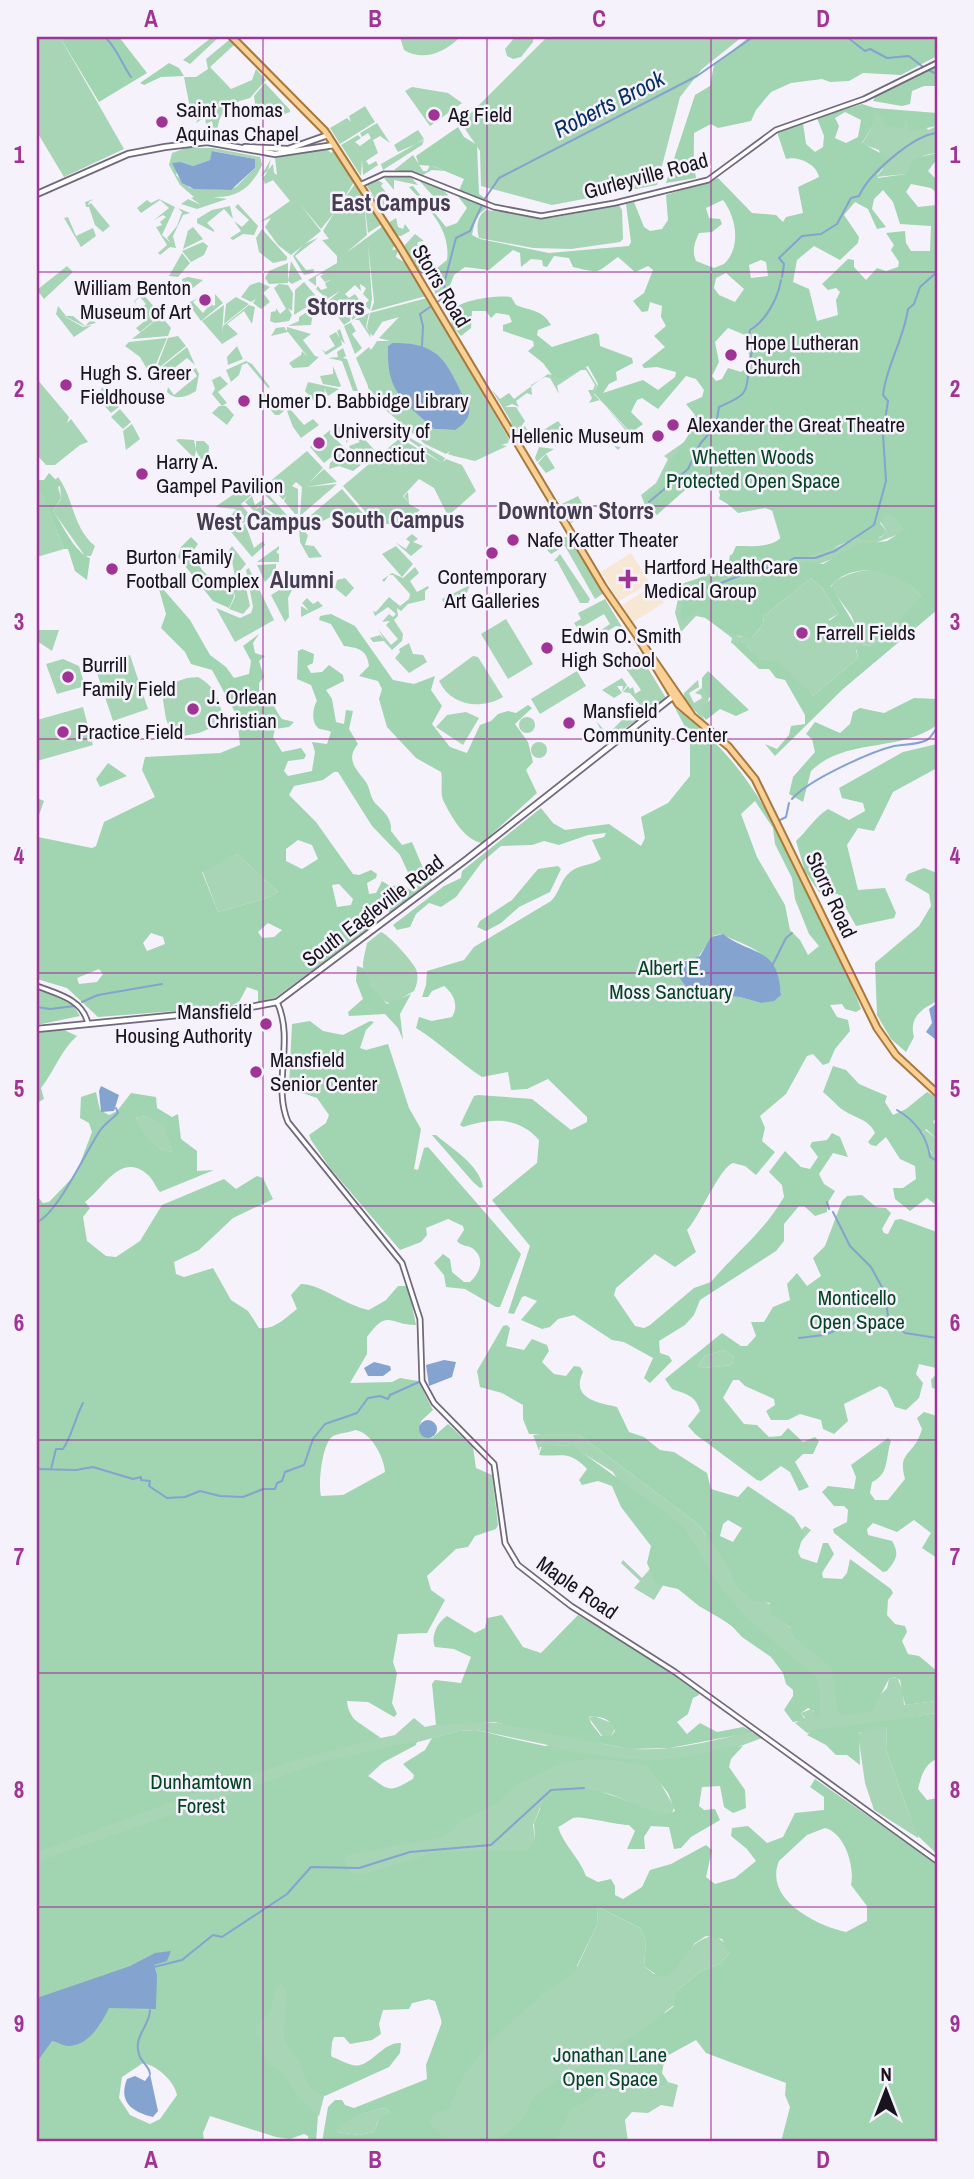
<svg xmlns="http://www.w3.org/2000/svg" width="974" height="2179" font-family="'Archivo Narrow',sans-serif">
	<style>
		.commercial { fill: #f7e8d5 }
		.green { fill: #a7d5b5; fill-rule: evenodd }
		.forest { fill: #a1d4b0; fill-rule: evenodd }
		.water { fill: #84a3cf }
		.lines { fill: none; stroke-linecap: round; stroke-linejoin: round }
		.stream { stroke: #84a3cf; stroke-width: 2 }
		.tertiary-casing { stroke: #72687e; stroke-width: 7 }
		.secondary-casing { stroke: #72687e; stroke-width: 8 }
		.primary-casing { stroke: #a8793d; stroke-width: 9 }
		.tertiary { stroke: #fff; stroke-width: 3.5 }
		.secondary { stroke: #fff; stroke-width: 4.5 }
		.primary { stroke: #fad095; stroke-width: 5 }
		.grid { fill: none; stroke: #9f3496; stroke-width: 2; stroke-opacity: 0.55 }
		.poi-dot { fill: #9f3496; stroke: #f6f2fc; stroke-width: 2.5 }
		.labels { text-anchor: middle; stroke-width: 5; stroke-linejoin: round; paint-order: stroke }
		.poi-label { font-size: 21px; fill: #18141d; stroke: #f6f2fc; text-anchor: start }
		.street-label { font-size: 21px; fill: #18141d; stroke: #f6f2fc }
		.park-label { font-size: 21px; fill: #044423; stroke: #f6f2fc }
		.water-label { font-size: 23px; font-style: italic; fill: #062f64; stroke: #f6f2fc }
		.neighbourhood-label { font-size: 23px; font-weight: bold; fill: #463d52; stroke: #f6f2fc }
		.quarter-label { font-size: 24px; font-weight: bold; fill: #463d52; stroke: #f6f2fc }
		.neatline { fill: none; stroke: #9f3496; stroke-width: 2.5 }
		.grid-label { font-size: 23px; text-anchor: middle; font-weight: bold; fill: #9f3496 }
	</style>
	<rect width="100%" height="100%" fill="#f6f2fc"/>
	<g class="commercial">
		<polygon points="631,553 650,583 619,601 601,572"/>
		<polygon points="652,586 664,603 633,622 622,605"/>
	</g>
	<g class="green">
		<polygon points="37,37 60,37 124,149 64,177 37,132"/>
		<polygon points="212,37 219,37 190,64 183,60"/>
		<path d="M400,37H460C446,52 423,62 404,50Z"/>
		<polygon points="515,37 533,37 533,42 521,57 513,59 507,56 505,49"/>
		<polygon points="547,37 742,37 702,69 680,97 657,185 552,205 481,186 480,151 461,123"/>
		<path d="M228,38L234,45L210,67L231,89L252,80L256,69L266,80L250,98C231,103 217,109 217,137L211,138L216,139L198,140L208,137H196L195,130L213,126L212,121L206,124L205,117L196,123L198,119L196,111L190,108L184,77H196L208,69L206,59L229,40Z"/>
		<polygon points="265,83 290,110 290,112 274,118 269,109 256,111 254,96"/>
		<polygon points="412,87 448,93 462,103 430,126 405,91"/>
		<polygon points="365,106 375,122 340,144 330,128 347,118 351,122 349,116"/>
		<path d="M873,110L919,113L928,130L937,126V153C914,155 919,163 906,174L876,177L883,169L879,150L862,144L872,127Z"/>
		<polygon points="377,123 390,143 380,136 373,140 378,153 366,161 369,165 376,161 378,165 363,175 362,159 361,176 341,145 358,135 361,138 355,142 360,146 371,138 368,133 362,137 360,133"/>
		<polygon points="418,130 424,139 416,143 424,140 422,145 383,170 381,164 416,144 398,152 394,145"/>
		<path d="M186,148H213L260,157L262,165C251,188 238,198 213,197L227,199L197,209L181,204L188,199L201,205L191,198L194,197L180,185L169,165L172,153ZM213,151L255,159V168L236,187L227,190L190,188L176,175L181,162L193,166L210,160Z"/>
		<polygon points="327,149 331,153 334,150 354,182 341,203 355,184 382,224 368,233 364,200 367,235 346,253 383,226 395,245 392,250 398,249 396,257 407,264 426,296 371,311 374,302 368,244 372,299 370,310 364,305 369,300 363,294 366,288 360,284 361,291 355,285 345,294 349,298 355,294 360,301 355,306 361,305 365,310 352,320 351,314 350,321 344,325 327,302 340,291 327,299 316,289 318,286 321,290 327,288 325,283 332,279 325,282 320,276 324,274 320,274 316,277 316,286 308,280 337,263 337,256 322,240 329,239 323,231 334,213 321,229 300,204 321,231 291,255 278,245 265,227 271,218 260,222 290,201 273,180 265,184 263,178 268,171 261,176 271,159 268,170 273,164 274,173 277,175 275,158"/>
		<polygon points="413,155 423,171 427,171 430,165 445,171 432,170 423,175 394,170"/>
		<polygon points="391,175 410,176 418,185 394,180 394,190 384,178"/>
		<polygon points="416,177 438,185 448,195 444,199 441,195 432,200 433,196"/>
		<polygon points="377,180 383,183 381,186 390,197 385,200 389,207 383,211 367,186"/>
		<polygon points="94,199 89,202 88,205 91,203 110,226 103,232 95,225 89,207 86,207 85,202"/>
		<polygon points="159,199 175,207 162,235 171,243 167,238 177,226 182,212 178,208 190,213 183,215 173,236 176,248 170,247 160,255 158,253 167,245 156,227 162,225 160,222 166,217 163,215 154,220 169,208 160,200 141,213 137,208 147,200 151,203"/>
		<polygon points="238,204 258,226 254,235 243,234 233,240 230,238 241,231 234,221 242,227 249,220 235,207"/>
		<path d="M619,205L622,210L623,239L620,242L571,249L533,248L479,238C476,227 477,216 486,210L551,218Z"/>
		<polygon points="230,206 233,219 224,209 207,223 214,230 214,232 197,223 197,219 212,210"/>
		<polygon points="68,217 76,236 93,228 96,236 81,247 64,218"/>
		<polygon points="396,218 398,227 403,229 405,224 410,231 401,236 396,236 388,223"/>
		<polygon points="190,227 188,231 193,227 203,239 183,249 188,231 186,234"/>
		<polygon points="262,229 287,257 287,260 273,263 259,252 256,238"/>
		<polygon points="415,234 424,241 418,242 417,245 425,243 413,248 426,269 429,269 420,276 403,247"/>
		<polygon points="318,238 295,256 306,270 314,269 313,273 304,275 293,256 304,244"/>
		<polygon points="203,242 208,246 204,255 191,262 182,251"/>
		<polygon points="182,253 190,263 178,277 169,276"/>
		<polygon points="291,261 302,279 292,284 288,281"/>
		<polygon points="288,263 288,283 269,284 265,278 269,271"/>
		<polygon points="67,266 73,272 44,299 37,290"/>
		<polygon points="188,277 203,280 184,295 182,279"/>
		<polygon points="259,282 270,287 263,293 270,302 261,309 253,303 256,299 251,302 241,297 250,285"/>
		<polygon points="304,282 315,295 310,305 294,315 295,290"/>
		<polygon points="279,284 288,285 293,293 292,311 288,308 292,315 289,321 275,323 270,321 271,312 276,311 276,308 280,314 286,309 274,288"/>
		<polygon points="143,294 161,315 140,332 136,328 146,320 144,307 140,309 146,304 140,297 135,301 137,305 134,301"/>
		<polygon points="215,294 223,303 201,321 188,303 198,298 193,302 203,313 210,304 215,306"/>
		<polygon points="236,297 249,304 224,324 226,304"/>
		<path d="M427,298L509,439L508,443L501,445L507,446L475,461L454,456L448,454L450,451L446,454L425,444L381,406L386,407L368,388V373V386L356,358L369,347L371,350L377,341H390L379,338L399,317L382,322L373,336L370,333L371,338L359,320H354L369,313L366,327L369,332L367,327L370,313ZM392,343C445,343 446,364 469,407L466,421L454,430L434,429C404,402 386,389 388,346Z"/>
		<polygon points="224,305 222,334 223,326 249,305 255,307 252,324 244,311 227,324 238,334 222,344 202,321"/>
		<polygon points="58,306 66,316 73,316 85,326 92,319 96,323 84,326 60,314 83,327 92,325 74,337 56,314"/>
		<polygon points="310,310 313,313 311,325 288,326 299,321 299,317"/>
		<polygon points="161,316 171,328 168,336 132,339"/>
		<polygon points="354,321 351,323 356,331 352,334 362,348 355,354 344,326"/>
		<polygon points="284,327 287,331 287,327 311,334 303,340 315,356 319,357 308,367 293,368 289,363 301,355 302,351 308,357 288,332 271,336 276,328"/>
		<polygon points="340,329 345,344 341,340 342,345 326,355 321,348 325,352 335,346 329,336 336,332 340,338 337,331"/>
		<polygon points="178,336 186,346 155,371 168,338"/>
		<polygon points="167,338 153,371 147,369 140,357 125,346 129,342"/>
		<polygon points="237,346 243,359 228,365 227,357"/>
		<polygon points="187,347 195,365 187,358 163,377 166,380 160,383 154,373"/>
		<polygon points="343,348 346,356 343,358 347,359 358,391 353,391 342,361 328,358 338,357 337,352"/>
		<polygon points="246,361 252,364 270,387 268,388 247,363 242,365 239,375 231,382 226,370"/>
		<polygon points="333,366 341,386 339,387 323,384 320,376 333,374"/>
		<polygon points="586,367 597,385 594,394 630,433 630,437 618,450 614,446 621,447 628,438 628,433 600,400 589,403 592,398 588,390 593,390 595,385 586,370 581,370 557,386 559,394 550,378 545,377 531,385 532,395 527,393 516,401 519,407 512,404 505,407 516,407 525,421 517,432 525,426 529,433 518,436 509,420 512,423 492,390 500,399 509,393 514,399 548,374 563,378 569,370"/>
		<path d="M196,368L199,374L196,391C186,397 176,401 167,392L168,387L174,395L197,376L193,370Z"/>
		<polygon points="220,376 228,384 218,392 227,403 222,406 212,394 215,389 212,380"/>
		<polygon points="37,379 69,417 67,423 71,419 88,442 80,445 55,465 46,465 37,455"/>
		<polygon points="308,382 339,389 328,396 324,388 326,398 321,394 314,401 305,391"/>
		<polygon points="102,387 119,407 111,413 98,399"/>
		<polygon points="266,392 281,400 284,411 279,415 275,415 261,398"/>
		<polygon points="219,406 226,406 234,415 227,425 212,413"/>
		<polygon points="120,409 131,422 123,429 111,417"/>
		<polygon points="290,409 304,425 313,419 319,425 301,438 293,427 287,411"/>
		<path d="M695,414L813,425L937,560L902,533L819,564L737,636L752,638L763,624L764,616L811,578L823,589L838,614L828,620L839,623L851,634L857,629L851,615L831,588C834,580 839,579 847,575C875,564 902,574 921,596V600L889,633L869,646L863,644L856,650L858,658L813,696L757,659L747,646L731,643L732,638L706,618L696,616L681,632L675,613L681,584L727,569L730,555L782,544L771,507L738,513L721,498L713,474L692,482L657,515L645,505L641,495L656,483L668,459L664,456L687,440ZM880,521L887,532L880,538H859L834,548Z"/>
		<polygon points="558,421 567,432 563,428 552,438 557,448 554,444 524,442"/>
		<polygon points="132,424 140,439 126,450 123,431"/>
		<path d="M332,427C350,425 365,438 376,452L365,456L362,464L357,461L361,465L353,471L339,466L329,469L330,463L345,448L351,451L349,446L360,442L352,436L346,443V438Z"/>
		<polygon points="330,430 330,434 344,447 324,463 310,447"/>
		<polygon points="405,435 445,458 443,462 446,459 462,465 476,491 448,516 434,488 419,479 403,496 409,503 404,496 408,492 409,504 420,510 403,524 376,524 343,486 400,438 442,463 403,436"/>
		<polygon points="179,439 194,440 196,450 196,441 204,441 209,446 208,460 200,459 196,450 194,460 190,461 193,457 176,440"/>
		<polygon points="539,447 554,449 546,454 555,468 546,473 538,463 549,451 537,462 535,458"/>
		<polygon points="307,451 323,468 309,483 324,469 337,482 306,487 337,484 300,516 302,487 296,482 292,486 298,489 298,514 295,514 284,501 286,496 283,500 268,483"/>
		<polygon points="255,475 260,479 260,488 241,504 248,513 245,522 240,524 244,516 240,511 226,526 222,521 227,521 236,509 215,507 250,483"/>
		<path d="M58,477C74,498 72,527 95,546L91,556H85L53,511L61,499L60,485L55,480Z"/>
		<polygon points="342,489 366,517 363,528 357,528 364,519 348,512 347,521 352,526 349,531 343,525 346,522 344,515 338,519 336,514 321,522 305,520"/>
		<polygon points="41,490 64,549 37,557 37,492"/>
		<polygon points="268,494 293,522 281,532 278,528 286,521 263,507 274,504 265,495"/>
		<polygon points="252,496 255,505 262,500 265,504 254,510 259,506 279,520 276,523 271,518 267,524 245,502"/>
		<polygon points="578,496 588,514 571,523 560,505"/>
		<polygon points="232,523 240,532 245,523 254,548 263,541 265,545 252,557 227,527"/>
		<polygon points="299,526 308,535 305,545 314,546 322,557 309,558 300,542"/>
		<polygon points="412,534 418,539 413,542 423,546 411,556 395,542 406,549 410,542 406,539"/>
		<polygon points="564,537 568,537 604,593 595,599 565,546 551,554 547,550"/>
		<polygon points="232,546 246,564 235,577 232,561 223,551 228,552"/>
		<polygon points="279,546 279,549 276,552 279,554 279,562 257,562"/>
		<polygon points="396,546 413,564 402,577 382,554"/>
		<polygon points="560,554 590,599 588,603 580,603 557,561 554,561"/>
		<polygon points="276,564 276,570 265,582 257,565"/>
		<polygon points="415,567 419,573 410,581 417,592 428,586 429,588 425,591 425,600 408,604 401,611 397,608 398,616 394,620 403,634 402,641 392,650 384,641 373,642 370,638 380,635 384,639 378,629 391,645 398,639 386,625 390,621 382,622 389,614 393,617 396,614 388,607 375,616 373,611 376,612 389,597 400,606 409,599 410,594 393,575 389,575 384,582 382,580 392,573 403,578"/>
		<polygon points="249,568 274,620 235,642 216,608 240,618 251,613 253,607 246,570"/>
		<polygon points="243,574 250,606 243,614 229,609 235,597 233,587"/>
		<polygon points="345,578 354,588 346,597 335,588 337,580"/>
		<polygon points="470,585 462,605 443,602 442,599"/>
		<polygon points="286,586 287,590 292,590 288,598 289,617 285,622 271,595"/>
		<polygon points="307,598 313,604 318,601 323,606 301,617 301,606 309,611 302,603"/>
		<polygon points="605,599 622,627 616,626 591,641 589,638 610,624 604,614 582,627 584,632 581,634 574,623 581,619 578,613"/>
		<polygon points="506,619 533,664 508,679 481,634"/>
		<polygon points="37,630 59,630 52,651 37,641"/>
		<polygon points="409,643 413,654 423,655 427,662 409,673 395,658 400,652 399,649"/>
		<polygon points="638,652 666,698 647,713 630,693 623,692 628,686 630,689 633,687 635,694 641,690 622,663 628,668 625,661"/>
		<polygon points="130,655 148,709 113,721 95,667"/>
		<path d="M473,656L478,657L503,697C480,710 451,706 439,681Z"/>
		<polygon points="63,659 79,666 85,686 57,694 46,664"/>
		<polygon points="577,671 586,686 540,714 531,699"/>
		<path d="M198,677C217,687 219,703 225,722L199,733L173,738L166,719L161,687L187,678Z"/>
		<polygon points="622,678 627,685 622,692 623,686 617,686 622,693 614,698 602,690"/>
		<polygon points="698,680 699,687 689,693 694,703 702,698 701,695 695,693 702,688 710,696 702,715 705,721 684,700 684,693"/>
		<polygon points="612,705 623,720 637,711 641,717 607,741 596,721 605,731 610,732 621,721 609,708"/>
		<polygon points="83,707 93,745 37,761 37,720"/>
		<polygon points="466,712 479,718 463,745 436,727 447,715"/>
		<circle cx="527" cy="725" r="8"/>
		<circle cx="539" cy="750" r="8"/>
		<polygon points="237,854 278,892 267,898 218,912 202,870"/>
		<path d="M381,932C388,934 413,962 416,969C419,977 417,985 414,991L391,1004C379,1001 363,978 363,965C363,959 366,949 367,943Z"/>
		<path d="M145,1116L165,1126L172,1152C156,1151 140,1134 136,1118Z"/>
		<path d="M924,1129L937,1139V1159C930,1151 920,1139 924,1129Z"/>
		<polygon points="724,1350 734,1357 732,1365 704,1368 698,1366 705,1356"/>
		<polygon points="557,1432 578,1434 699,1525 706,1535 777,1558 805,1526 811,1530 768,1580 762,1601 772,1605 772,1614 792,1629 793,1637 877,1698 887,1688 889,1679 897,1677 903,1691 904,1705 937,1701 937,1713 807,1733 795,1723 805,1718 801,1713 811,1709 820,1717 818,1688 705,1607 673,1569 654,1600 634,1588 640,1581 621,1563 623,1560 642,1578 662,1555 613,1472 570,1445 540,1447 539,1451 533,1435"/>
		<path d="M105,1547L381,1738L395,1735L414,1718L425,1727C474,1715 525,1726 573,1736C594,1741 615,1748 636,1749C669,1751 704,1743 736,1735L742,1727L762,1738L657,1777L674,1807L672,1814C646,1815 624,1795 599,1792C587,1791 553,1805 540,1808L533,1825L535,1840L577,1967L597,1925L598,1907L640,1928L646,1941L644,1966L654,1974L671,1975C682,1958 695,1936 716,1936L727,1945L729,1953L721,1963L701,1971L679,1989L678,2002L665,2012L641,2079L654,2088L666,2086L668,2082L678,2085L673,2107L661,2105L648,2113L632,2112L625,2120L628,2142H410L419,2099L444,2040L438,1997L334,2021L329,2077L319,2116L299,2100L212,2080L244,2014L37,2104V1608ZM476,1730L548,1745L384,1823L366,1778L400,1747L458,1731Z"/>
		<polygon points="594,1716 612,1723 615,1729 611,1736 603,1737 589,1718"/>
		<polygon points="887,1727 886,1749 910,1817 919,1833 918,1838 874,1810 865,1783 858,1734 871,1728"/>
		<path d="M385,2108L390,2112L378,2121L374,2132L359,2135L337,2132C341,2120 372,2110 385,2108Z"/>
	</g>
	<g class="forest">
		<polygon points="60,37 119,37 147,73 99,102"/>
		<path d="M749,37H937V56L901,75L863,73L849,81L830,82L822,79L791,83L771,92L756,110L751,121L718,128L711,124L694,133C694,151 693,162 696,178L666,183L695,95L710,86L714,65Z"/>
		<polygon points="169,63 179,68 184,76 161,77 144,85 140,83"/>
		<polygon points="937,65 937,86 924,86 912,91 910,104 902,106 873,101 876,95"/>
		<path d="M862,104L875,108L937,113V126L910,131L906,117L902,128L884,126L883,118L875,113L872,127L862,143L887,157L883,168L877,175L878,178L906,174L915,158L937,153V159L928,171L937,180V193L931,188L911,184L906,192L918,207L936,205L937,201V610L843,689L775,756L765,744L777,749L789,735L791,726L805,724V715L785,680L776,678L769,669H759L731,642L745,644L759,660L778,662L813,696L858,658L856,647L862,644L869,646L889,633L921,596C901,572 854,558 831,586L857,629L851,634L839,623L828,622L838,614L823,589L811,578L764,616L763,624L751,639L725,632L697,612L682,622C679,612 683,605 686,595C693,575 708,575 726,568L736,546C750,546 774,548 782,536L773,511L765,508L740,511L719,499L722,487L710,476L692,484L660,512L644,499L661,485L663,474L693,428L695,415L686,404L702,397L704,390L696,379L686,376L658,409L642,398L637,400L631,412L643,424L631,433L594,393L598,384L588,366L563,378H554L543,363L528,351L534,346L533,341L503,331V325L512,322L509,315L496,313L491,318L486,311H472L471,328L461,336L452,326L449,313C457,300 497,295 511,297L516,305C530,311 542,309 551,325L538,330L537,335L552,347L596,333L599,335L600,346L632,358L633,363L616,372L617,380L609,384L603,393L643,380L658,390L675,377L676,372L657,367L644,368L642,365L665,347L654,336L666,326L661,317L662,306L650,302L648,311L642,312L633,301L644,293L653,270L648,266L635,272L618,257C595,273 603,274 573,267L569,258L554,256L547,267L543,266L542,260L531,259L521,267L520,253L513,250L489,270L465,267L454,275L449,288L435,294L432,272L447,260C451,230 430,210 409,187L413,186L446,227L457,223L467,208L457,195L464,179L433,166L419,165L416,156L458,127L464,137L477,145L479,194L492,203L476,217L472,235L480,239L549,253L629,246L631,242L626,204L634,202L644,227L650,231L662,229L668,220L666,195L718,178L752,213L776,215L783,222L786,217L803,213L798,187L819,177C816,163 797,156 786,159L777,132L803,123L806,144L815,152L823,147L824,136L817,118ZM845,112L861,120L858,137L846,143L835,138L839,126L835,118ZM883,190L893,202L900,224L931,226L930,251H911L906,243L905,231L886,233L894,245L891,250L899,262L898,267L886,271L877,268L866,280L854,267V260L848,259L822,284L828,290L836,288L840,292L836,300L838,315L817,321L809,289L793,282L797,260L814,246L840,260L858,243L859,237L844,215L855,202L868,209L877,229L886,227L872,209L874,199ZM723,200C737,218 741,248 724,264L714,268L696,261C692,252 694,243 699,233L712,232L722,224L720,219L709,218L706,208ZM761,260L766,262L768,276L751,278L749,265ZM726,273L744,289L735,302L719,295L714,288L716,278ZM728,328L745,335L751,365L741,372L728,368L722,379L716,381L712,376L719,362L715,342ZM758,465L785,474L786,477L775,488L764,487L758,479ZM888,513L892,514L904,530L887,541L856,545L823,564L804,562L794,570L767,576L758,583L726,581L703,595L692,597L702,583L743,573L748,558L755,556C790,569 826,549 859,538C870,543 878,540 887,532L880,523Z"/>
		<path d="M49,473L61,485L58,487L61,498L53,511C63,525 74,552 90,558L87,580L75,571L68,549H64L41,491L37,492V480H44Z"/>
		<circle cx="355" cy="518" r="8"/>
		<path d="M191,537L198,544L193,551C199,574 214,579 228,592L233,588L234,597L229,608L213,601L178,557L181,547Z"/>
		<path d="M157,582L190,620L210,655L226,667L234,678L249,674L251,661L243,646L259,634L253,643L255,653L265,656L259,661L264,677L259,683V696C280,707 270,703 282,719L294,722L289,727L275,729L273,737L282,752L301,748L306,755L304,759L288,761L284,771L288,776L312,771L315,752L312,742L327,744L331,732C328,730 324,730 320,729C311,725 312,708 317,701L311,685L297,679L298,651L302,649L314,654L313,663L307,666L311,673L322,672L329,665L343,675L344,681L326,690L332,699L336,722L344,724L346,710L353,711L349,729L358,744C345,759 356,769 366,782C370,788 370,797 375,803C384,812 392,818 391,831L402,845L412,842L423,868L433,881L390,913L382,905H369L375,924L275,998L258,1002V991L247,987L239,1002L228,1007L98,1017L67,988L37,979V798L44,801L38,818V837L92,848L96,846L104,822L155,797L142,770L145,757L220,753L240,745L237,716L212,670L191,664L185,652L161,628L166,614ZM334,772H338L372,826L400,855L411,879L418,884L412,891L403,885L390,886L382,881L376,893L369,894L367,883L376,878L377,874L371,870L359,875L353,874L316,822L289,795L294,786L323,780ZM298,840L312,845L318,859L302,869L286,861V849ZM237,854L278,892L267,898L218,912L202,872ZM339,884L353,899L351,905L337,907L332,885ZM268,923L282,930L274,937L262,938L258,932ZM151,933L163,937L165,944L147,951L143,943ZM99,969L103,974L97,982L79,984L77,978Z"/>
		<path d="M331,614L355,626L393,680L414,684L435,676L431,690L442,706L432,724L450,747L467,753L480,725L491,721L498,714L508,711L516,713L528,705L532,708L515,724L528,742L533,762L526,770L537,793L482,843C464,840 451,816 443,800C440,792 443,780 441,772L416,758L387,727L379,699L382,689L378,681L359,676L369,666C367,649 358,648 344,646L331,624L319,620L320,616Z"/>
		<polygon points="708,671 749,710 736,716 720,709 706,720 702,715 703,706 711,699 702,688 702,678"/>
		<path d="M914,698L937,699V725C899,753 846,737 811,771L803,802L789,794L793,777L815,752L812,739L806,734L815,722L840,733L850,724L853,712L860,708L884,713Z"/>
		<path d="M675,708C753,766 779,831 818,917C833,947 850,978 861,1009L856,1012L845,1009L842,1004L830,1005L837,1017L848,1020L850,1031L835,1049L829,1063L823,1065L813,1054L807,1056L786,1094L760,1116L765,1128L762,1141L775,1152L756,1175L745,1166L733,1163C720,1167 700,1216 687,1230L696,1252L675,1267L655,1254L616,1288L614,1295L635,1326L644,1328L650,1325L694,1288L711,1282C737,1251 763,1233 784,1197L782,1185L769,1172L785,1151L801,1167L810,1169L818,1157L810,1146L812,1142L827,1140L832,1133L840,1137L848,1157L833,1153L819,1174L824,1184L835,1191L827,1204V1212L815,1216L804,1206H799L784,1224V1241L776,1251L700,1300L694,1315L685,1325L659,1341L660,1353L669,1356L672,1361L650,1383L644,1378L653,1358L624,1342L612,1340L574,1315L558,1319L550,1327L542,1329L521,1320L537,1301L525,1296L522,1297L514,1314L508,1313L530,1246L492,1200L537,1163L539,1140C518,1116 490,1118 463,1127L460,1125L474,1096L478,1095L532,1099L571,1130L587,1122V1117L548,1079L527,1089L511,1090L508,1072L482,1077C459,1062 439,1042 416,1028L419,1017L432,1021L452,1017C459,1006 454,994 444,986L432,991L428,997H422L426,985L427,971L464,960L474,947L551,901C560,892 560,881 569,873C579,864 591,866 601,859L592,840L604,837L606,833L588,835L559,845L544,841L532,845L501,846L482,862L456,897L441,907L429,903L416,914L410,927L397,930L393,925L444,886L461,878L462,871L541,808L553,823L565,830L609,824L641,846L645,838L641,817L668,803L690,776V743L696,740L695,730L685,727ZM755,801L773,828L775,844L792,878L795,899L809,934L819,946L808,955L800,940L790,930L785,905L757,857L741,814ZM721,934C754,949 775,952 781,993L761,1003L740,997L697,996L689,993L675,967L682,961L698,957L713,936Z"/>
		<path d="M937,744V768L893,792L874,831L858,828L847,845L858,890L885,888L896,913L894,918L856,926L838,894L821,895L805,871L796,841C807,831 815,817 828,809L849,820L865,811L863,803L842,798L839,788L903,752Z"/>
		<polygon points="108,763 127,776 100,787 96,779"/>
		<polygon points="558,866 561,869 550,892 519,907 501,923 486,931 477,927 480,921 512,900 538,869"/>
		<path d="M924,868L937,873V1001C920,1010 909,1018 914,1037L906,1052L891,1039L877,1015L875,963L919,926L931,906L929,894L905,880L908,874Z"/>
		<polygon points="357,966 363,968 371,986 387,1004 411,994 400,1014 403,1040 398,1028 385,1014 349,1016 348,1012 363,999 356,981"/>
		<polygon points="37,988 73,1005 80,1016 37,1025"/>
		<path d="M310,1021L323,1031L343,1035L370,1021L374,1022L366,1030L360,1048L366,1050L388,1044L409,1108L421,1129L414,1169L418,1170L424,1148L428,1147L521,1254L500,1307H496L465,1289L446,1287L444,1275L434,1263L443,1254L450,1259L452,1272L464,1282H470C480,1273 486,1258 472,1248C467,1245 463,1247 457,1241L464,1230L463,1226L448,1219L426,1228L427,1235L421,1242L400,1250L330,1168L311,1140L309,1135L326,1123L329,1115L317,1098L291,1089L289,1086L292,1024Z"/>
		<path d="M62,1029L77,1036C61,1050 55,1070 41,1088L44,1099L37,1103V1031Z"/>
		<path d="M833,1066L846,1070L859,1084L887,1096L885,1102L893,1115L906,1109L927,1092L937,1098V1116L933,1122L937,1126V1139L926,1129L922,1133L928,1149L937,1159V1206L927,1198L910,1211L895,1199L893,1188H903L916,1179L915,1166L900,1159L886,1137L876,1146L871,1145L868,1142L875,1133C869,1118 850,1117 839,1107C834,1102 829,1097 823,1092Z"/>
		<path d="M96,1092L100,1110L109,1115L117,1111L131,1093L156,1097L157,1108L172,1117L178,1114L181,1139L197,1151V1171L214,1170L160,1192C156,1188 153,1179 148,1175C121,1151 104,1188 85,1202L90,1208L83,1217L87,1241L106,1256L116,1257L140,1241L162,1205L224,1179L236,1189L257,1176L263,1178L273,1199L233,1218L199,1250L174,1262L176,1274L184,1277L213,1268L231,1300L248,1311L259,1328C275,1330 285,1318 297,1309L291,1295L301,1284C321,1284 346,1306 369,1310L386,1300L398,1286H408L416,1325C389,1325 388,1308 367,1337V1354L350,1383L392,1382L400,1378L418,1381L433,1410L421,1421L420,1427L426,1436L432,1438L448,1424L473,1447L476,1468L492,1475L498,1525L496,1529L475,1536L468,1547L456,1549L427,1576L431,1590L445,1600L427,1633L398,1634L393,1662L397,1674L392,1703L397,1714L394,1717L368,1702L347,1701C348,1717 361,1729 378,1736L377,1739C260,1765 149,1811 37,1852V1196L43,1203L49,1202L76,1174L92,1132L89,1123L80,1118L81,1097ZM145,1116L164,1126L172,1152C156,1151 141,1133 136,1118ZM355,1430C371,1432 384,1457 385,1472L343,1495L321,1496C318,1484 322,1443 333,1436C339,1433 348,1433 355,1430Z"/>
		<path d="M432,1135H436C452,1149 479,1164 483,1187L480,1188L473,1182Z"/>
		<path d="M862,1195L876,1207L886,1208L891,1213L882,1229L884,1233L888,1234L895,1220L901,1219L937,1232V1389L932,1388L931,1380L937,1373L936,1368L919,1364L916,1374L923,1383L919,1398L906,1410L895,1407L887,1390L880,1386L844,1404L848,1421L834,1434L823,1429L821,1420L800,1414L788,1420H771L766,1411L775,1405L774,1399L745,1386L739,1380H733L723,1398L744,1424L757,1425L769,1437L781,1436L788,1428L803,1442L815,1437L819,1441L813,1454H803L795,1462L809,1487L799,1491L790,1472L781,1466L761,1481L757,1480L695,1434L688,1426L700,1411C696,1395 685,1394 672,1389L665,1379L722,1333L741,1346H747L756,1336L751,1322H764L773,1307L790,1300L787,1284L797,1273L807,1286L821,1276L813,1258L825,1246L842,1201L847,1196ZM724,1350L734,1357L732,1365L704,1368L698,1366L705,1356Z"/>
		<path d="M507,1325L510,1328L506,1346L524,1350L532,1339L547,1345L549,1351L542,1362L554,1374L566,1376L574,1366L580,1367L583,1372C570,1399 599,1403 617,1407L629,1432L644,1437L660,1450L674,1452L707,1473L711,1489L738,1497L748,1486L794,1517L804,1533L798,1552L801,1558L817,1563L823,1543H828L834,1554L822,1573L823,1578L842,1579L847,1573L850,1559L891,1589L893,1593L888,1600L887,1615L895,1624L905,1626L907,1632L902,1641L908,1654L919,1656L937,1671V1701L905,1705L900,1680L895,1677L889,1679L872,1711L846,1715L838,1713L832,1668L793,1637L791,1628L771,1614L770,1603L753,1601L738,1588L725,1561L699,1525L578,1434H529L523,1419V1405L502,1393L480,1387L477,1371L503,1326ZM728,1520L742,1528L733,1542L720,1536L723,1524Z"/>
		<path d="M924,1412L937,1416V1558L922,1548L931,1533L914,1520L897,1532L873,1523L867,1529L868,1535L892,1541C900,1554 896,1560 887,1571L883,1572L834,1533L833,1529L847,1522L848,1510L844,1506H834L822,1492L828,1486L854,1489L856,1477L851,1465L888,1438L891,1441C885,1457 890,1474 872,1482L870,1493L875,1500H888L905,1479C897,1450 914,1457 922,1429L917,1418Z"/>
		<path d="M572,1445L683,1526L718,1584L745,1617L815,1676L820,1692V1717L814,1718V1711L808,1708L801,1713L805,1720L793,1722L784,1710L793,1696V1690L786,1684L783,1673L771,1657L742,1637L730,1624L699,1606L678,1589L656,1584L647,1563L651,1546L621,1507L612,1486L598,1481L582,1485L579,1480L587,1469C568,1448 559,1458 539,1455L542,1446Z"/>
		<path d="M502,1615L523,1647L541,1653L578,1615L638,1650L698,1691L699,1695L693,1698L688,1714L677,1722L687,1734L700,1723L717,1732L743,1727L753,1732L670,1748L629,1749L494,1722L436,1725L432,1684L435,1680L461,1683L471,1657L454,1649L435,1647C430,1636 438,1622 447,1616L475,1633L485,1628L487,1618ZM589,1717C600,1715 613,1720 615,1731L611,1736H601L591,1723Z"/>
		<path d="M937,1713V1759C924,1764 921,1777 918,1789L927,1800L937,1798V1854L919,1837L910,1817L886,1749L887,1727L859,1733L860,1765L847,1755H836L826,1745L807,1735L811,1731Z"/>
		<path d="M476,1730C534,1744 598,1760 657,1760C686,1760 715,1748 743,1746L731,1759L729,1767L745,1790L746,1808L733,1813L724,1807L720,1786L702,1787L699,1806L704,1810L715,1809L720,1820L691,1837L681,1848L674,1849L669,1827L651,1826L644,1837L645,1849H627L635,1831L629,1825C617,1825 580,1815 573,1818C569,1820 563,1825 558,1827C564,1846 579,1857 586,1876L598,1882L611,1879L615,1886V1895L623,1899L642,1887L650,1870L671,1864L706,1845L712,1850L706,1877L715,1884L735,1878L756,1861L747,1849L731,1836L732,1828L748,1826L767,1843L783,1837L795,1813L824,1810V1797L810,1787L815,1779L937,1864V2142H781L790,2107L785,2095L786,2083L706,2053L696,2040L665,2057L662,2073L668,2082L666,2086L654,2088L633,2071C610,2076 594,2100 571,2108L555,2142H497L521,2121L534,2098L548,2086L635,2035L673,2007L679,1989L701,1971L721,1963L729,1953L722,1939L706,1936L695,1943L671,1975L658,1976L644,1966L646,1941L640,1928L598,1907L597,1925L574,1972L544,1993L491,2040L464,2074L448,2109L435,2113L429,2120L430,2125L439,2131L442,2142H322L328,2107L335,2100H342L345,2105L354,2108L427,2079L426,2065L442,2022L435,2001L428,1999L412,2003L409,2009L383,2010L379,2024L381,2034L372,2040L350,2044L344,2037H334L329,2049L332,2057C339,2059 353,2068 360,2065C375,2061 384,2042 401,2043L400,2053L389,2067L325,2096L310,2088L297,2057L284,2040L287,1989L281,1984L275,1990L270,2012L257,2024L256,2032L269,2065L284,2074L295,2093L318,2115L316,2142H309L308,2136L304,2134L290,2139L276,2137L210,2116L203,2133L204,2142H37V2062L52,2042L64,2045L88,2038L99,2028L109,2007L146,2011L157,2007L154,1965L167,1961L168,1950L37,1998V1862L326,1761L417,1741L416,1745L367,1771C369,1779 366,1774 373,1779C391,1793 393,1790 413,1779L414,1775L403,1764L425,1750L432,1738L458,1731ZM606,1759L647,1766L668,1793L675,1811C656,1826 592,1767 545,1798L534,1823L535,1841L529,1850L436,1852L362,1875L351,1873L343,1858L348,1855L445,1836L463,1820L497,1803L516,1785L556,1765L576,1760ZM825,1828C845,1833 855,1867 851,1885L867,1906V1921L846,1932C818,1926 763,1900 779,1861L807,1835ZM143,2063C158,2066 174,2081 177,2095L160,2119L150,2124L130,2115L119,2098L122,2077ZM385,2108L390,2112L379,2119L374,2132L359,2135L337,2132C342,2120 372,2110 385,2108Z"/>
	</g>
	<g class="water">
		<polygon points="212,151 255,159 255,168 231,190 194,189 182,183 172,163 181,162 193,166 210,160"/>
		<path d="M392,343C445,342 447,366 469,407C471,418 463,425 455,430L434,429C402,400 386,391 388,346Z"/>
		<path d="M723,934C753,957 778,945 781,995L774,1001L761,1003L740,997L691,994L677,974L675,965L700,956L711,937Z"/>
		<polygon points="937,1003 937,1038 935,1039 926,1032 932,1023 929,1009"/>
		<polygon points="101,1086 119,1095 114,1111 101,1112 99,1091"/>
		<polygon points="444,1360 456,1362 452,1377 429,1386 426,1365"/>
		<polygon points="374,1362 390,1366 391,1370 383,1376 368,1376 364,1368"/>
		<circle cx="428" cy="1429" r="9"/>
		<path d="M171,1951L167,1961L154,1965L157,1975L156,2009L109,2008C102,2022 90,2045 69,2046C63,2046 58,2042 52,2041L37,2062V1998L130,1966L155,1953Z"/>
		<path d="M150,2074L158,2111L153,2117C132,2112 118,2102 127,2079L135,2076L145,2081Z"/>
	</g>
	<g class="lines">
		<g class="stream">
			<path d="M105,37C116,47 122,64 131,77"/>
			<polyline points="847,37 865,51 870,49 887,58 909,56 923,67"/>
			<polyline points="928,70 937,74"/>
			<polyline points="484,200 499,178 697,76 753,37"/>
			<path d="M782,277L784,264L779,258L802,236L821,234L837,224L851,198L859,196C868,175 913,135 937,133"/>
			<polyline points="422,346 423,326 420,314 446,296 444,284 456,238 470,231 482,205"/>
			<path d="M649,502L688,469L700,444L716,425L719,407C740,397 748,397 748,372C748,365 753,351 754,339L749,335L750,330C766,321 778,298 781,280"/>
			<path d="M708,588L754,570L783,565L794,558H815L835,551L874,525L886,481L883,434L888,401L883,395C886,366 904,339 908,309L914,304L920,287L937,272"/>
			<path d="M792,799C808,780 870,752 894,746C905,744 917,745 927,740C932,737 933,732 937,728"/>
			<polyline points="780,820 786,817 789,803"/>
			<polyline points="772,966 786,938 792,933"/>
			<polyline points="82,1002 98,995 162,984"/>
			<polyline points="37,1007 50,1009 75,1006"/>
			<path d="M897,1110C916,1121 927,1136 930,1157L937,1161"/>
			<polyline points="827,1202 829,1209"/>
			<polyline points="833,1212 850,1246 871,1267 884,1291 889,1322"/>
			<path d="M37,1222C57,1214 86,1152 99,1132C104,1124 111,1120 118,1113L116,1108"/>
			<polyline points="799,1338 824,1335 855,1323 892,1323 905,1333 937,1338"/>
			<polyline points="37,1469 76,1470 93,1467 133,1479 141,1477 141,1480 150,1481 149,1486 167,1498 185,1497 200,1491 220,1496 243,1497 263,1489 275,1489 277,1483 282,1481 285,1472 304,1465 313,1439 325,1424 357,1413 368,1398 380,1396 388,1399 390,1395 419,1382"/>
			<path d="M51,1469L56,1449H63C72,1436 75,1418 83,1403"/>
			<polyline points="154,1967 182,1960 213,1935 222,1937 287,1894 311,1867 359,1868 410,1852 491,1845 551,1790 584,1788"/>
			<path d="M150,2010C150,2026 133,2036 139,2054C141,2063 149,2065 150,2074"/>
		</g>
		<defs>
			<g id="tertiary">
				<polyline points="360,185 384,174 411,174 494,207 541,216 615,203 708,180 776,130 864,99 937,63"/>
				<path d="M37,986C57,994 83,999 88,1024"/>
				<path d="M277,1002C295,1040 272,1084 288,1122L402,1263L420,1319L422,1381L434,1403L494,1464L505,1543L518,1565L571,1606L675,1672L937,1861"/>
			</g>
			<g id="secondary">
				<polyline points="245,147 288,149 328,135"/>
				<polyline points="37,194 128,154 165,147 207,142 275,154 334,145"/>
				<polyline points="37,1029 240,1009 277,1002 467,859 675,695"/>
			</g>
			<g id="primary">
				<polyline points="232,37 325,131 400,247 604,588 691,714"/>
				<polyline points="638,638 678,704 729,747 755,779 877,1028 896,1055 937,1093"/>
			</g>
		</defs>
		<use href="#tertiary" class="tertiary-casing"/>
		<use href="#secondary" class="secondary-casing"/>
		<use href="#primary" class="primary-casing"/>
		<use href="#tertiary" class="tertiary"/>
		<use href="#secondary" class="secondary"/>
		<use href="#primary" class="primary"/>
	</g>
	<path class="grid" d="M263,37V2142M487,37V2142M711,37V2142M37,272H937M37,506H937M37,739H937M37,973H937M37,1206H937M37,1440H937M37,1673H937M37,1907H937"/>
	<g class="poi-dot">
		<circle cx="434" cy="115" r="7"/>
		<circle cx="162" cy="122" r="7"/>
		<circle cx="205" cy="300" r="7"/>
		<circle cx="731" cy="355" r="7"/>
		<circle cx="66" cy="385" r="7"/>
		<circle cx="244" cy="401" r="7"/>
		<circle cx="673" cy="425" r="7"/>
		<circle cx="658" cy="436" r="7"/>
		<circle cx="319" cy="443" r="7"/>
		<circle cx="142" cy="474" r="7"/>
		<circle cx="513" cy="540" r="7"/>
		<circle cx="492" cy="553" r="7"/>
		<circle cx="112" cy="569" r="7"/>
		<path d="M624.5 568.5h7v7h7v7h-7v7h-7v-7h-7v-7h7z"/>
		<circle cx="802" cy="633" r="7"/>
		<circle cx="547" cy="648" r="7"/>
		<circle cx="68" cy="677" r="7"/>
		<circle cx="193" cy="709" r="7"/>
		<circle cx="569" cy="723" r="7"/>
		<circle cx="63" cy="732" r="7"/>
		<circle cx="266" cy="1024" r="7"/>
		<circle cx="256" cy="1072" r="7"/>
	</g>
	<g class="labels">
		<g class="poi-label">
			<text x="176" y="117">Saint Thomas<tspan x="176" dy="24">Aquinas Chapel</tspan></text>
			<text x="448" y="122">Ag Field</text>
			<text x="191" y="295" text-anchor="end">William Benton<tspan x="191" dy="24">Museum of Art</tspan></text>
			<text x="745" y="350">Hope Lutheran<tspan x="745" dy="24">Church</tspan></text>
			<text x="80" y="380">Hugh S. Greer<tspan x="80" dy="24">Fieldhouse</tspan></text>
			<text x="258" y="408">Homer D. Babbidge Library</text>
			<text x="687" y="432">Alexander the Great Theatre</text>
			<text x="333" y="438">University of<tspan x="333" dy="24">Connecticut</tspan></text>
			<text x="644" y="443" text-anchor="end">Hellenic Museum</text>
			<text x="156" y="469">Harry A.<tspan x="156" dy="24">Gampel Pavilion</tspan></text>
			<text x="527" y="547">Nafe Katter Theater</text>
			<text x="126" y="564">Burton Family<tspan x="126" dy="24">Football Complex</tspan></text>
			<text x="644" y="574">Hartford HealthCare<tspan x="644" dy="24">Medical Group</tspan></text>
			<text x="492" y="584" text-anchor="middle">Contemporary<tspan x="492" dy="24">Art Galleries</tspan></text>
			<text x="816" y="640">Farrell Fields</text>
			<text x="561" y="643">Edwin O. Smith<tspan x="561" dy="24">High School</tspan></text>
			<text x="82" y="672">Burrill<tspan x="82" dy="24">Family Field</tspan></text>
			<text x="207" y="704">J. Orlean<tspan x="207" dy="24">Christian</tspan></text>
			<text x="583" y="718">Mansfield<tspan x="583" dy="24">Community Center</tspan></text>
			<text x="77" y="739">Practice Field</text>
			<text x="252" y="1019" text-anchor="end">Mansfield<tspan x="252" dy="24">Housing Authority</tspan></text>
			<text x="270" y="1067">Mansfield<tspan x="270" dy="24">Senior Center</tspan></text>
		</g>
		<g class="street-label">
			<text transform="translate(646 176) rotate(-15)" y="7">Gurleyville Road</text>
			<text transform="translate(441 286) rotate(59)" y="7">Storrs Road</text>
			<text transform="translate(831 895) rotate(65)" y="7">Storrs Road</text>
			<text transform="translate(373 911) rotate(-37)" y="7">South Eagleville Road</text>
			<text transform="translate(577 1588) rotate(35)" y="7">Maple Road</text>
		</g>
		<g class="park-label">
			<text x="753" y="464">Whetten Woods<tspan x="753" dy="24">Protected Open Space</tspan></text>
			<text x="671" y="975">Albert E.<tspan x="671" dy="24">Moss Sanctuary</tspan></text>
			<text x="857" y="1305">Monticello<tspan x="857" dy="24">Open Space</tspan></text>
			<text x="201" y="1789">Dunhamtown<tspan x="201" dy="24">Forest</tspan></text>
			<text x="610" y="2062">Jonathan Lane<tspan x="610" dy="24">Open Space</tspan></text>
		</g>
		<g class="water-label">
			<text transform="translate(609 104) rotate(-27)" y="8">Roberts Brook</text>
		</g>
		<g class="neighbourhood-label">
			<text x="391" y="211">East Campus</text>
			<text x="576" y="519">Downtown Storrs</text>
			<text x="398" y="528">South Campus</text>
			<text x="259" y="530">West Campus</text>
			<text x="302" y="588">Alumni</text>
		</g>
		<g class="quarter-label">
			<text x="336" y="315">Storrs</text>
		</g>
	</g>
	<rect width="974" height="2179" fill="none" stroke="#f6f2fc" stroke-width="77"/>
	<g transform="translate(886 2091)" stroke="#f6f2fc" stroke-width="5" paint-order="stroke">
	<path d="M0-5L12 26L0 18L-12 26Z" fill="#18141d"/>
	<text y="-10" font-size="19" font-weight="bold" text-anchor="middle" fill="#18141d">N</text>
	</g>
	<rect x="38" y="38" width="898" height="2102" class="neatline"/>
	<g class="grid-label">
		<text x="151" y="27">A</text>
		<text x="375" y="27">B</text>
		<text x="599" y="27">C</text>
		<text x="823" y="27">D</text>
		<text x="19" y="163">1</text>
		<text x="955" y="163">1</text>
		<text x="19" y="397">2</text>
		<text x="955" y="397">2</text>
		<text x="19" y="630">3</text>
		<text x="955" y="630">3</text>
		<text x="19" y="864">4</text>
		<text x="955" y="864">4</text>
		<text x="19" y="1097">5</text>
		<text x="955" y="1097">5</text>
		<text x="19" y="1331">6</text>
		<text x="955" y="1331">6</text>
		<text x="19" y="1565">7</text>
		<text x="955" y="1565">7</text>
		<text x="19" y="1798">8</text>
		<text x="955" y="1798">8</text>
		<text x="19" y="2032">9</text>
		<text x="955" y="2032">9</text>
		<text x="151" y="2168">A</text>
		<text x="375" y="2168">B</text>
		<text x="599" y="2168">C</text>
		<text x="823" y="2168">D</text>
	</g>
</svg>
